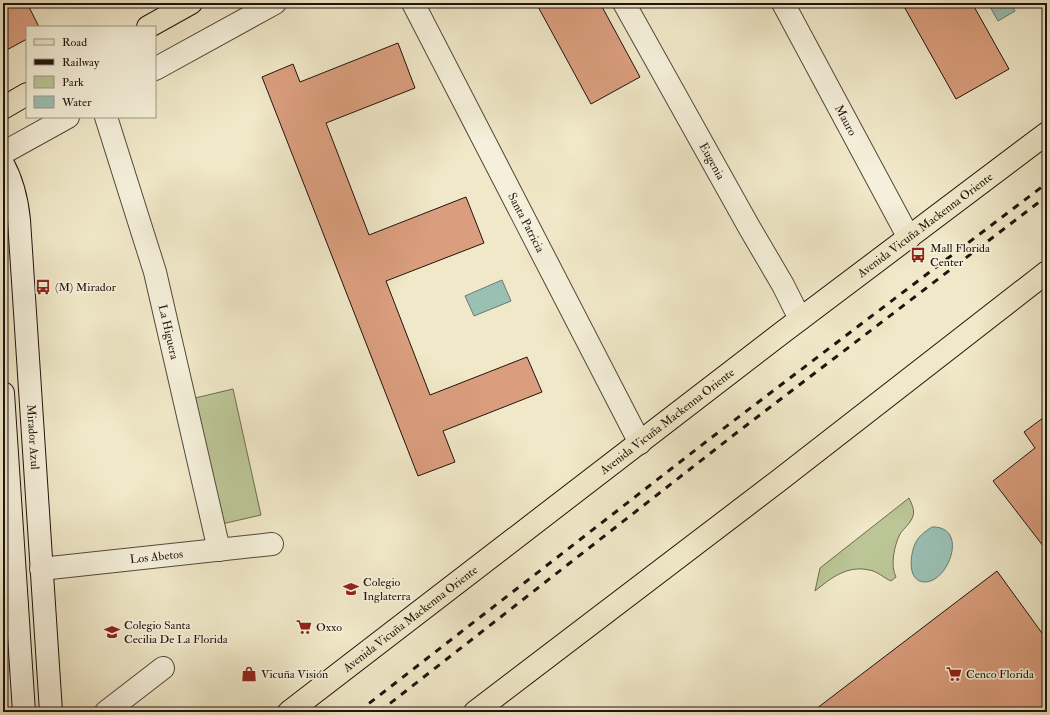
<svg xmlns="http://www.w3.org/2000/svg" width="1050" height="715" font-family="'IM FELL Double Pica',serif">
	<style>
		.green { fill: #bbc595; stroke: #6e6c52 }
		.water { fill: #9ac0b4; stroke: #697b72 }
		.building { fill: #da9e7e; stroke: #20130e }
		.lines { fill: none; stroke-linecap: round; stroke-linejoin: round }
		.minor-casing { stroke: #54483c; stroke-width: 24 }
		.tertiary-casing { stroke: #54483c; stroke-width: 24 }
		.secondary-casing { stroke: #20130e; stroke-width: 24 }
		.primary-casing { stroke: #20130e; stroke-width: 24 }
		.minor { stroke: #f5f0db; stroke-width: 22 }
		.tertiary { stroke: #f5f0db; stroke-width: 22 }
		.secondary { stroke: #f5f0db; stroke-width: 22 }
		.primary { stroke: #f0e8c8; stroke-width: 22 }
		.rail { stroke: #20130e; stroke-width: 3; stroke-dasharray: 7 7; stroke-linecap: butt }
		.labels { text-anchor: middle; stroke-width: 3.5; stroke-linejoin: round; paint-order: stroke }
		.street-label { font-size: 12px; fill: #20130e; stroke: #f5f0db }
		.poi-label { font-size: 12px; fill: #20130e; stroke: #f5f0db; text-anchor: start }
	</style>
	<rect width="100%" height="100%" fill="#f0e8c8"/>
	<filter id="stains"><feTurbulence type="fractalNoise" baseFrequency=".005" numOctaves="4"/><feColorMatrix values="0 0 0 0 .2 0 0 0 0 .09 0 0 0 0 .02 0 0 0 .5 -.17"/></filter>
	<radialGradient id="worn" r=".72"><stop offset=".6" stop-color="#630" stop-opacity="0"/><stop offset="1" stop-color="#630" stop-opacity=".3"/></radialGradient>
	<g class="green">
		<polygon points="233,389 261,515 222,524 195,398"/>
		<path d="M909,498C911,503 915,509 913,516C911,523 904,528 900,534C894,546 890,566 896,577L891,581C884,578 877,571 869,570C847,565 831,578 815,591L820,568Z"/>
	</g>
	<g class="water">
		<polygon points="988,3 1011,3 1015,11 998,21"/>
		<polygon points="502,280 511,301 474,316 465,296"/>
		<path d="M932,527C969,526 949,582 925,582C907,582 910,555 915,544C918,537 924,532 932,527Z"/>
	</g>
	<g class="building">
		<polygon points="3,3 27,3 39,27 27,27 27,39 3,52"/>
		<polygon points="536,3 600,3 640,77 591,104"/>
		<polygon points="902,3 972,3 1009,69 956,99"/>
		<polygon points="398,43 415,88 326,123 369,235 466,197 484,243 386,281 430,395 527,357 542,392 443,431 455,462 418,476 262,77 293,64 300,82"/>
		<polygon points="1047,415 1047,551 993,481 1035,448 1024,432"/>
		<polygon points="997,571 1047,640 1047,712 812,712"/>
	</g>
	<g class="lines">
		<defs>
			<g id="minor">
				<path id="s1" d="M413,3L640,443"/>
				<path id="s2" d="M624,3L749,227L783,285L800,319"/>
				<path id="s3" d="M783,3L909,238"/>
				<path id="s4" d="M106,117L155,272L219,550"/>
				<path id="s5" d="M41,569L272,544"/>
				<polyline points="3,606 17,605"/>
				<polyline points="106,712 163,668"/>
			</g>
			<g id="tertiary">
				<polyline points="155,69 275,3"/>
				<polyline points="3,153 68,117"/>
			</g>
			<g id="secondary">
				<path id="s6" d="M3,164C13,182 17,200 19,220L51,712"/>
				<polyline points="3,393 24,712"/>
			</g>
			<g id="primary">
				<polyline points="148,27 191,3"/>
				<polyline points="3,108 27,94"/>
				<path id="s7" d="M289,712L783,332L1047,133"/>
				<polyline points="475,712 777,482 1047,272"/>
			</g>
		</defs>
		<use href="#minor" class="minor-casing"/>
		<use href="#tertiary" class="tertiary-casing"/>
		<use href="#secondary" class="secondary-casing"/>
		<use href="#primary" class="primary-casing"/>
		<use href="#minor" class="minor"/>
		<use href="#tertiary" class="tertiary"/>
		<use href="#secondary" class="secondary"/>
		<use href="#primary" class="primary"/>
		<g class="rail">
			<polyline points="358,712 707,441 1047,183"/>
			<polyline points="379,712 735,434 1047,196"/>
		</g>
	</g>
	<defs>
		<symbol id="bus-bare" viewBox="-9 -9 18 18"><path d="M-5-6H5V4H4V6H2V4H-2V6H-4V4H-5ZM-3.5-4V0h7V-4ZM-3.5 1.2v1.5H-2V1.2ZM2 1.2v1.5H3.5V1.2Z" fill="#8f2418" stroke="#f5f0db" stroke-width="2.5" paint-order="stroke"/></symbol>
		<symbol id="school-bare" viewBox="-9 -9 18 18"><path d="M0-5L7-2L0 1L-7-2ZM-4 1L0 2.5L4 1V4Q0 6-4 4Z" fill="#8f2418" stroke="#f5f0db" stroke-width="2.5" paint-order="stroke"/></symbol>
		<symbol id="supermarket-bare" viewBox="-9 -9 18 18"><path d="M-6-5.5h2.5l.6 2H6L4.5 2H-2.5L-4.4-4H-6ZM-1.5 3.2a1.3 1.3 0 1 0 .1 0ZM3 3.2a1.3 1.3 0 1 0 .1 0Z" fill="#8f2418" stroke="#f5f0db" stroke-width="2.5" paint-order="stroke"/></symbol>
		<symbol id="shop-bare" viewBox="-9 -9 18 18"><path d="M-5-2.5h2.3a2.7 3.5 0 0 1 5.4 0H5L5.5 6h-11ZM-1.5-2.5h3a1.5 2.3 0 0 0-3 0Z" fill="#8f2418" stroke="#f5f0db" stroke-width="2.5" paint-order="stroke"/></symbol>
	</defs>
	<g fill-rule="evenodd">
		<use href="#bus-bare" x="907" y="244" width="22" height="22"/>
		<use href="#bus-bare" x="32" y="276" width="22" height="22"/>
		<use href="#school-bare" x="340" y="578" width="22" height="22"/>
		<use href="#supermarket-bare" x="293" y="616" width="22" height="22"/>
		<use href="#school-bare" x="101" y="621" width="22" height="22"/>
		<use href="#shop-bare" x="238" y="663" width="22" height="22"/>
		<use href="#supermarket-bare" x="943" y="663" width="22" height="22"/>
	</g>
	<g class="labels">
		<g class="street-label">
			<text dy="4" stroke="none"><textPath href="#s3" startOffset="133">Mauro</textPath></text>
			<text dy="4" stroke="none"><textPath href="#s2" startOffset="181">Eugenia</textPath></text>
			<text dy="4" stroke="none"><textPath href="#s1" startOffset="247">Santa Patricia</textPath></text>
			<text dy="4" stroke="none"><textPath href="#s7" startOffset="801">Avenida Vicuña Mackenna Oriente</textPath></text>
			<text dy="4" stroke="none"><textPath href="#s4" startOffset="224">La Higuera</textPath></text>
			<text dy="4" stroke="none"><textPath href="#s7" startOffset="477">Avenida Vicuña Mackenna Oriente</textPath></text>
			<text dy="4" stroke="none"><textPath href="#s6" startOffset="276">Mirador Azul</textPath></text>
			<text dy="4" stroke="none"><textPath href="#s5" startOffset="116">Los Abetos</textPath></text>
			<text dy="4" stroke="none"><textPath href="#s7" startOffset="153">Avenida Vicuña Mackenna Oriente</textPath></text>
		</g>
		<g class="poi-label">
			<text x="930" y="252">Mall Florida<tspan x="930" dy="14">Center</tspan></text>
			<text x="55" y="291">(M) Mirador</text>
			<text x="363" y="586">Colegio<tspan x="363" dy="14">Inglaterra</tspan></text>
			<text x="124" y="629">Colegio Santa<tspan x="124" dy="14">Cecilia De La Florida</tspan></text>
			<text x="316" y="631">Oxxo</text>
			<text x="261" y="678">Vicuña Visión</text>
			<text x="966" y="678">Cenco Florida</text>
		</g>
	</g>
	<rect width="1050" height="715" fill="none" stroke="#f0e8c8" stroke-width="16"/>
	<rect x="4" y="4" width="1042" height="707" fill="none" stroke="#20130e" stroke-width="2"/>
	<rect x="8" y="8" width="1034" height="699" fill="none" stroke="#20130e"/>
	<rect x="26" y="26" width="130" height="92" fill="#f5f0db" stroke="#a09889"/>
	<rect x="34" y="39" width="20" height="6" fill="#f0e8c8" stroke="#a09889"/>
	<text x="62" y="46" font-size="12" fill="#20130e">Road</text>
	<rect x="34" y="59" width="20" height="6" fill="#20130e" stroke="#a09889"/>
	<text x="62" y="66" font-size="12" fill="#20130e">Railway</text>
	<rect x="34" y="76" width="20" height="12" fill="#bbc595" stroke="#a09889"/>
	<text x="62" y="86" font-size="12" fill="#20130e">Park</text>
	<rect x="34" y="96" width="20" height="12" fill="#9ac0b4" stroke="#a09889"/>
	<text x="62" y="106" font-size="12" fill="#20130e">Water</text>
	<rect width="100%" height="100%" filter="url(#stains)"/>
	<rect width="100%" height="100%" fill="url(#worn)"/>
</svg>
